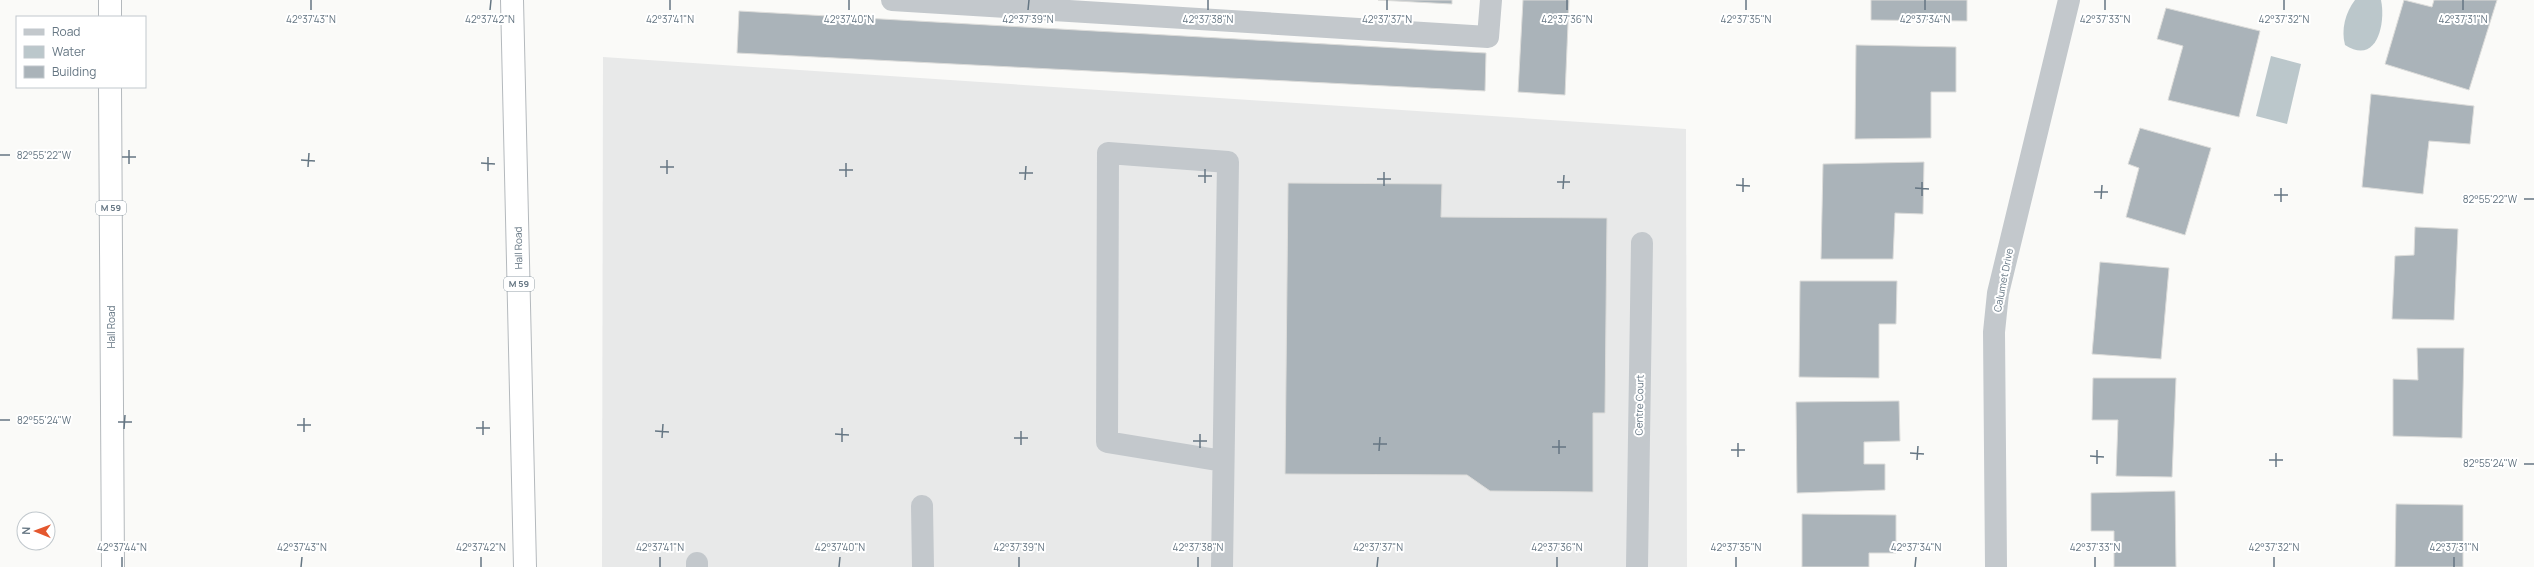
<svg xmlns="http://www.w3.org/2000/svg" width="2534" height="567" font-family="Manrope,sans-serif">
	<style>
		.built { fill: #e8e9e9 }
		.water { fill: #bbc7cb }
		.building { fill: #aab3b9; stroke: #dcdcda }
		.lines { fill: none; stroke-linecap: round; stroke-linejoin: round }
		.highway-casing { stroke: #b4b9bd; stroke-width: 24 }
		.minor { stroke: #c3c8cc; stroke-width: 22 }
		.highway { stroke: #fff; stroke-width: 22 }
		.ticks { fill: none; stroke: #657683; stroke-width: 1.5 }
		.labels { text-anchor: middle; stroke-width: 4; stroke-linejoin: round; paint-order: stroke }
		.shield { fill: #fff; stroke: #939fa8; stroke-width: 1 }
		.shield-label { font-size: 9px; font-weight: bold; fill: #657683 }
		.street-label { font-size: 10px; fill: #657683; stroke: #fff }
		.ticks-label { font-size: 10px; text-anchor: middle; fill: #657683; stroke: #fff; stroke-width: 4; stroke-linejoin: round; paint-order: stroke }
	</style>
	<rect width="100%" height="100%" fill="#fafaf8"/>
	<polygon class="built" points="603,57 1686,129 1687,567 602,567"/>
	<g class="water">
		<path d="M2355,0H2381C2386,23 2377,66 2345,45C2341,30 2345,13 2355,0Z"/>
		<polygon points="2271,56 2301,64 2287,124 2256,116"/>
	</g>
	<g class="building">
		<polygon points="1378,0 1452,0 1452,4"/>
		<polygon points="1523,0 1569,0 1565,95 1518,92"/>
		<polygon points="1871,0 1967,0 1967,21 1871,20"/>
		<polygon points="2404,0 2432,7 2434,0 2497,0 2469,90 2385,64"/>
		<polygon points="2166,8 2260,31 2239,117 2168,100 2183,46 2157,39"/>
		<polygon points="739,11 1486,53 1485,91 737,53"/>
		<polygon points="1856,45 1956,47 1956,92 1931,92 1931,138 1855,139"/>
		<polygon points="2371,94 2474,106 2470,144 2429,141 2423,194 2362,187"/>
		<polygon points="2140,128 2211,148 2185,235 2126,217 2139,168 2128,164"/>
		<polygon points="1924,162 1923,214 1895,213 1893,259 1821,259 1823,164"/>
		<polygon points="1288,183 1442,184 1441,217 1607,218 1605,413 1593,413 1593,492 1490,491 1467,475 1285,474"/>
		<polygon points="2415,227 2458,229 2454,320 2392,319 2395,256 2414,255"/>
		<polygon points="2100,262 2169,268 2161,359 2092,354"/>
		<polygon points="1800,281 1897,281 1896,324 1879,324 1879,378 1799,377"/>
		<polygon points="2417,348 2464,348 2462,438 2393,436 2393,379 2418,380"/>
		<polygon points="2093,378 2176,378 2172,477 2116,476 2118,420 2092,420"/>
		<polygon points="1899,401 1900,441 1864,442 1864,464 1885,464 1885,490 1797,493 1796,402"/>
		<polygon points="2175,491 2176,567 2114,567 2114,531 2091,531 2091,493"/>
		<polygon points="2396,504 2463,505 2463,567 2395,567"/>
		<polygon points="1802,514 1896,515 1896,553 1869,553 1869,567 1802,567"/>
	</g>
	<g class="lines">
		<defs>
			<g id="highway">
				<polyline points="110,0 110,17"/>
				<polyline points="512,0 525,567"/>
				<polyline points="110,87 113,567"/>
			</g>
		</defs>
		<use href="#highway" class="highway-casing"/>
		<g class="minor">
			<polyline points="892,0 1488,37 1491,0"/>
			<polyline points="922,506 923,567"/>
			<polyline points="697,563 697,567"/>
			<polyline points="1222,567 1228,162 1108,153 1107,442 1223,461"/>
			<polyline points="1637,567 1642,243"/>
			<polyline points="1996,567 1994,332 1998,293 2069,0"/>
		</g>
		<use href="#highway" class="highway"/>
	</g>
	<path class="ticks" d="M311,10V0M490,10L491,0M670,10V0M849,10V0M1028,10L1029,0M1208,10V0M1387,10V0M1567,10V0M1746,10V0M1925,10V0M2105,10V0M2284,10V0M2463,10V0M0,155H10M122,157H136M301,160L315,161M481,163L495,164M129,164V150M308,167L309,153M660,167H674M839,170H853M488,171V157M1019,173H1033M667,174V160M1198,176H1212M846,177V163M1377,179H1391M1025,180L1026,166M1557,182H1570M1205,183V169M1736,185L1750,186M1384,186V172M1915,188L1929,189M1563,189L1564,175M1743,192V178M2094,192H2108M2274,195H2288M1922,196V182M2101,199L2102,185M2524,199H2534M2281,202V188M0,420H10M118,422H132M297,425H311M476,428H490M124,429L125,415M655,431L669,432M304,432V418M835,434L849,435M483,435V421M662,438L663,424M1014,438H1028M1193,441H1207M842,442V428M1373,444H1387M1021,445V431M1552,447H1566M1200,448V434M1731,450H1745M1379,451L1380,437M1910,453L1924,454M1559,454V440M2090,456L2104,457M1738,457V443M1917,460L1918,446M2269,460H2283M2097,464V450M2524,464H2534M2276,467V453M122,567V557M301,567L302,557M481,567V557M660,567V557M839,567L840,557M1019,567V557M1198,567V557M1377,567L1378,557M1557,567V557M1736,567V557M1915,567L1916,557M2095,567V557M2274,567V557M2454,567V557"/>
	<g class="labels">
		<g class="shield">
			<rect x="96" y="201" width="30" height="14" rx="3"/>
			<rect x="504" y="277" width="30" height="14" rx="3"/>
		</g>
		<g class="shield-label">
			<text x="111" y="211">M 59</text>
			<text x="519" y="287">M 59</text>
		</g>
		<g class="street-label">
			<text transform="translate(518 248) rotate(-91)" y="4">Hall Road</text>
			<text transform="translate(2003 280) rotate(-79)" y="4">Calumet Drive</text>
			<text transform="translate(111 327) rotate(-90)" y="4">Hall Road</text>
			<text transform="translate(1639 405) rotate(-89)" y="4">Centre Court</text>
		</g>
	</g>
	<g class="ticks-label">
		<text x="311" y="23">42°37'43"N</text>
		<text x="490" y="23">42°37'42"N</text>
		<text x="670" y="23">42°37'41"N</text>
		<text x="849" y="23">42°37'40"N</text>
		<text x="1028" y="23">42°37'39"N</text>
		<text x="1208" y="23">42°37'38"N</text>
		<text x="1387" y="23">42°37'37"N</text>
		<text x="1567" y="23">42°37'36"N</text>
		<text x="1746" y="23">42°37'35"N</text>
		<text x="1925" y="23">42°37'34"N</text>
		<text x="2105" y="23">42°37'33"N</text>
		<text x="2284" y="23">42°37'32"N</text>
		<text x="2463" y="23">42°37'31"N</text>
		<text x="44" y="159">82°55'22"W</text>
		<text x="2490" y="203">82°55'22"W</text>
		<text x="44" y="424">82°55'24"W</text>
		<text x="2490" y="467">82°55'24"W</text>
		<text x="122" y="551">42°37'44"N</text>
		<text x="302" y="551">42°37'43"N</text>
		<text x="481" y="551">42°37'42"N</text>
		<text x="660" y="551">42°37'41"N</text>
		<text x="840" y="551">42°37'40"N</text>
		<text x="1019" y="551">42°37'39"N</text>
		<text x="1198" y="551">42°37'38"N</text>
		<text x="1378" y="551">42°37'37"N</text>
		<text x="1557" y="551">42°37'36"N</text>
		<text x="1736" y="551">42°37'35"N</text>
		<text x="1916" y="551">42°37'34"N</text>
		<text x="2095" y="551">42°37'33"N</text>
		<text x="2274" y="551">42°37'32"N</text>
		<text x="2454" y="551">42°37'31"N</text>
	</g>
	<rect x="16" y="16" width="130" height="72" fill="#ffffff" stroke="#c1c8cd"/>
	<rect x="24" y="29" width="20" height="6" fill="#c3c8cc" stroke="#c1c8cd"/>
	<text x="52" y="36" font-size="12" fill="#657683">Road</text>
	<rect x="24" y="46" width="20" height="12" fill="#bbc7cb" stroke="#c1c8cd"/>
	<text x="52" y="56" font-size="12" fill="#657683">Water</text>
	<rect x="24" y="66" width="20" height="12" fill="#aab3b9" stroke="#c1c8cd"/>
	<text x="52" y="76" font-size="12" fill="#657683">Building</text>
	<g transform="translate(36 531) rotate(271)"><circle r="19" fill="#ffffff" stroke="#c1c8cd"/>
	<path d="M0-3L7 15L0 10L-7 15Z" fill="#e4572e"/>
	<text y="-6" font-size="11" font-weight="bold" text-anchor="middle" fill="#657683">N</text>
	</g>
</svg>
